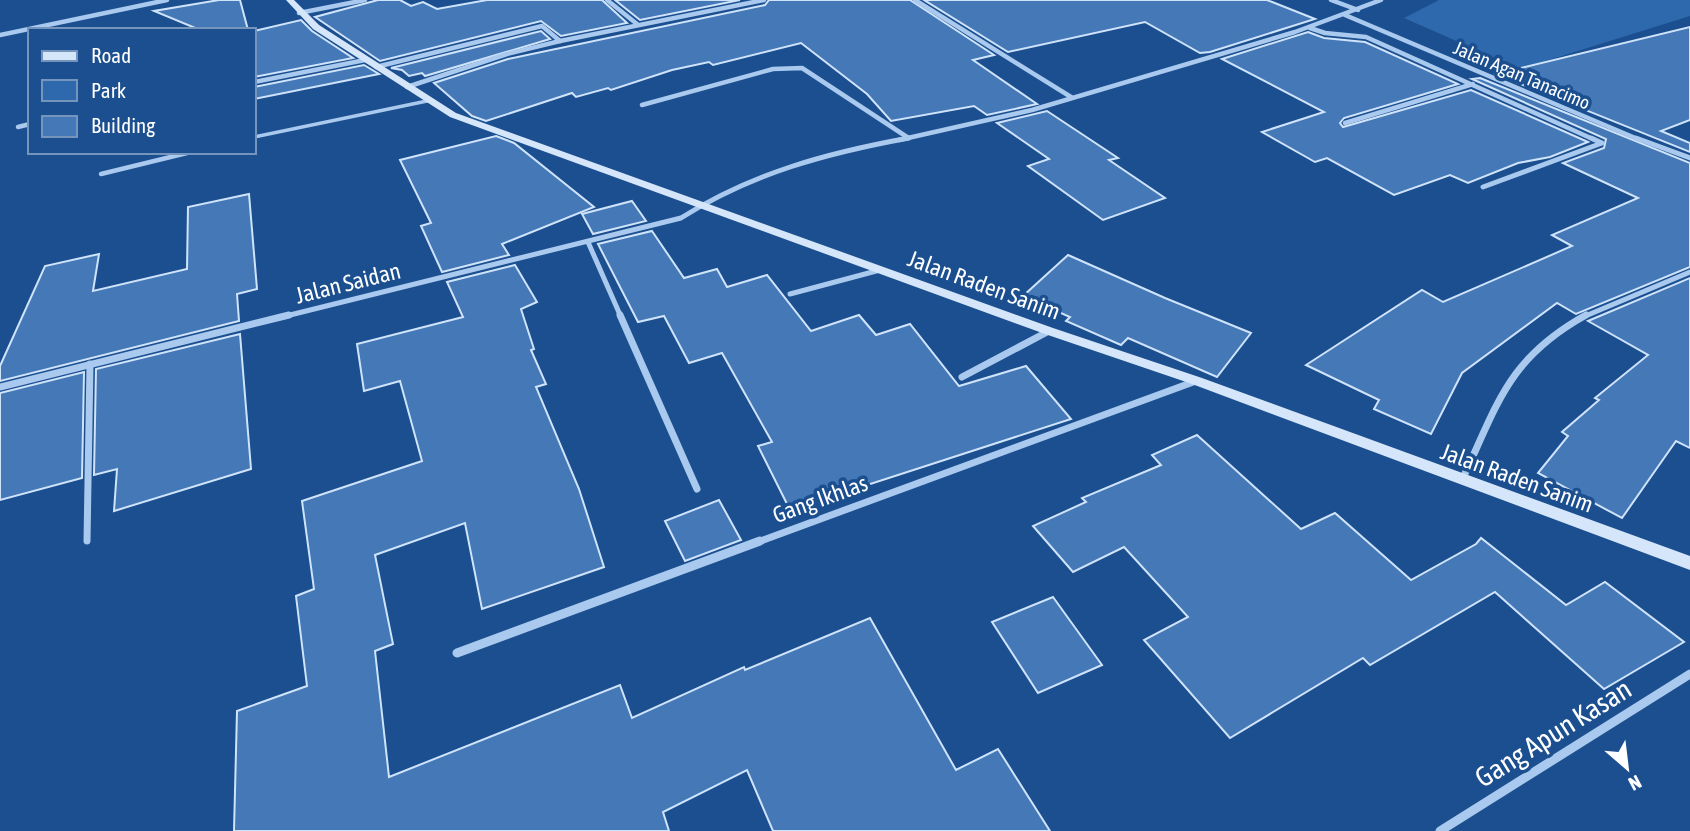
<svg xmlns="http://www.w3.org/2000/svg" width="1690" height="831" font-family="'Asap Condensed',sans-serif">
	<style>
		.green { fill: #2e69ad }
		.building { fill: #4478b7; stroke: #cfe3fa; stroke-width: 2 }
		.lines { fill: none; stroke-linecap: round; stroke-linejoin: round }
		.lane-far1 { stroke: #a9c9ee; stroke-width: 3.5 }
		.lane { stroke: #a9c9ee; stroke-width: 4.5 }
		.street-far3 { stroke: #a9c9ee; stroke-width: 4.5 }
		.street-far2 { stroke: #a9c9ee; stroke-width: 5 }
		.street-far1 { stroke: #a9c9ee; stroke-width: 7 }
		.street { stroke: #a9c9ee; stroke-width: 9 }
		.secondary { fill: #d6e6fa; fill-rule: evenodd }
		.labels { text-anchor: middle; stroke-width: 7; stroke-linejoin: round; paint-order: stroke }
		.far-street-label { font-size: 19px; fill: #fff; stroke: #1b4f8f }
		.street-label { font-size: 23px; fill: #fff; stroke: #1b4f8f }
		.near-street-label { font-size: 28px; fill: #fff; stroke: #1b4f8f }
	</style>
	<rect width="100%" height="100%" fill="#1b4f8f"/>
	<polygon class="green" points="1439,0 1690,0 1690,16 1520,69 1404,18"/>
	<g class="building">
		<polygon points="219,0 240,0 248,30 200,30 154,11"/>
		<polygon points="378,0 400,0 411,6 423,2 437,9 487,0 602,0 627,23 561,36 541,21 380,61 315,17"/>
		<polygon points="615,0 740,0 640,20"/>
		<polygon points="769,0 910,0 994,55 973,60 1037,104 987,115 974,106 891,121 867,94 801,43 713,65 709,62 672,70 611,90 608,88 576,97 572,93 486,121 472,116 434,83 508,59 765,5"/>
		<polygon points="924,0 1267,0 1315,19 1210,52 1200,53 1145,22 1008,52"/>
		<polygon points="301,20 312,31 353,58 254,77 254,31"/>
		<polygon points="1690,27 1690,120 1661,131 1690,143 1690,152 1496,74"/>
		<polygon points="541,31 550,39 425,76 422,73 409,76 402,70 391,68"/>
		<polygon points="1308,32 1324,38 1365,42 1458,84 1344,118 1340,123 1343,127 1471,90 1588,142 1550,157 1518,163 1468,183 1450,175 1394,195 1327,158 1315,162 1262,132 1324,112 1222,59"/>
		<polygon points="364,65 379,74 254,99 254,87"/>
		<polygon points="1480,78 1690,163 1690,267 1576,314 1557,303 1462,373 1431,434 1374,409 1379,400 1306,365 1422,290 1443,302 1572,246 1552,235 1638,198 1563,163 1604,148 1606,139 1472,79"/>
		<polygon points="1047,111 1118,158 1109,160 1165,198 1103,220 1028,166 1049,159 997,123"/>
		<polygon points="496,136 514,143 594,207 502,244 509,255 442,272 421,226 431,223 400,160"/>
		<polygon points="249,194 257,289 237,294 239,321 0,381 0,366 45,266 99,254 93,291 187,269 188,207"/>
		<polygon points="632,201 646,221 593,234 582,214"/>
		<polygon points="652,231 684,278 717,269 727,287 767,275 811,331 859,315 876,335 910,324 959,386 1026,366 1071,419 790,510 758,446 772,442 722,353 689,363 664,316 638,322 598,244"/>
		<polygon points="1068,255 1165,298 1251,333 1217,377 1128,338 1121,345 1066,321 1070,317 1023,296"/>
		<polygon points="515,265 537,302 521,309 534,349 531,350 546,384 536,387 579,489 604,567 482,609 465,523 375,555 393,644 375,651 389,777 620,685 632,718 744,667 745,670 870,618 956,770 998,749 1050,831 773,831 747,770 663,812 669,831 234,831 237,711 307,686 296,596 314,589 302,501 422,461 400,381 364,391 357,344 463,317 447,282"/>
		<polygon points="1690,278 1690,448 1676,441 1622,518 1538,473 1568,436 1562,432 1599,400 1595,398 1648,355 1588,321"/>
		<polygon points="240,334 251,469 114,511 117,469 94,475 96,369"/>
		<polygon points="84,372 82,478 0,500 0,393"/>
		<polygon points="1197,435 1301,529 1335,513 1411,580 1476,544 1481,538 1566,605 1605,582 1684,642 1604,689 1495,592 1370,665 1363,658 1230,738 1144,640 1188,617 1124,547 1073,572 1033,526 1086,502 1082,498 1161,465 1152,455"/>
		<polygon points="719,500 741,540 685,561 665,521"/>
		<polygon points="1053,597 1102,665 1038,693 992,622"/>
	</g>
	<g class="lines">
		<polyline class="lane-far1" points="254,137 427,101"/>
		<polyline class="lane" points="101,174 191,152"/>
		<g class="street-far3">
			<polyline points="607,0 637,24"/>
			<polyline points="915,0 1071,97"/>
			<polyline points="1331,0 1358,10"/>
			<polyline points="299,13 365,0"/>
			<polyline points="1345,15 1640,140"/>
			<polyline points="1310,28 1325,33 1366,37 1595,140"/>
			<polyline points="0,35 167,0"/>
			<polyline points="376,67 542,26 560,41"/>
			<polyline points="254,82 365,60"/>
			<polyline points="407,87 507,54 560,41 764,0"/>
			<polyline points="642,105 773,69 802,68 907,137"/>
			<polyline points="1345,123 1473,84"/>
			<polyline points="18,127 30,124"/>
			<polyline points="899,140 1032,110 1295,32 1381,0"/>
		</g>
		<g class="street-far2">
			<polyline points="1636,138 1690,158"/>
			<polyline points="1483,187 1602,143 1591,138"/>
			<polyline points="588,242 621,317"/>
			<polyline points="790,294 880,270"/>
			<path d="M282,317L681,218C752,173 827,153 909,138"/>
			<polyline points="1583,317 1690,272"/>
		</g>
		<g class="street-far1">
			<polyline points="620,315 697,489"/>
			<polyline points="962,377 1049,331"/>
			<polyline points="0,387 289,315"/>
			<path d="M1462,480C1498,404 1507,359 1586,315"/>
			<polyline points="87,541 90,364"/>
			<polyline points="755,543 1196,381"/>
		</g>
		<g class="street">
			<polyline points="457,653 760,541"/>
			<polyline points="1440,831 1690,674"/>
		</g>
		<polygon class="secondary" points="286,0 294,0 319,25 456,113 1053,328 1202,378 1690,556 1690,570 1192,384 1045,334 450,117 313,29"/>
	</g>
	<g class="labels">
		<g class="far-street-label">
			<text transform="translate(1522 75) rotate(23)" y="7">Jalan Agan Tanacimo</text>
		</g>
		<g class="street-label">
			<text transform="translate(348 283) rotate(-14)" y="8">Jalan Saidan</text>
			<text transform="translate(984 285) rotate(20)" y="8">Jalan Raden Sanim</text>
			<text transform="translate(1517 478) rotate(20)" y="8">Jalan Raden Sanim</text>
			<text transform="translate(820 499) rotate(-20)" y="8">Gang Ikhlas</text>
		</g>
		<g class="near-street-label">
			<text transform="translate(1553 733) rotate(-32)" y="10">Gang Apun Kasan</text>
		</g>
	</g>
	<rect x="28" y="28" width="228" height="126" fill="#1b4f8f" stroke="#7695bc" stroke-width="2"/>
	<rect x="42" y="51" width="35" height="10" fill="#d6e6fa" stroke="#7695bc" stroke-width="2"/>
	<text x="91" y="63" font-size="21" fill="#ffffff">Road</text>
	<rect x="42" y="80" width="35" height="21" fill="#2e69ad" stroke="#7695bc" stroke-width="2"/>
	<text x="91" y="98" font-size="21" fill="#ffffff">Park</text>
	<rect x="42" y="116" width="35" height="21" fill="#4478b7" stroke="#7695bc" stroke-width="2"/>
	<text x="91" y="133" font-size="21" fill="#ffffff">Building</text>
	<g transform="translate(1627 768) rotate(152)" stroke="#1b4f8f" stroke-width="5" paint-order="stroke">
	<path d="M0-5L12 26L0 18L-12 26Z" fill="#ffffff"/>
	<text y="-10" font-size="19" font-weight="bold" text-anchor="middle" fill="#ffffff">N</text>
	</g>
</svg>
